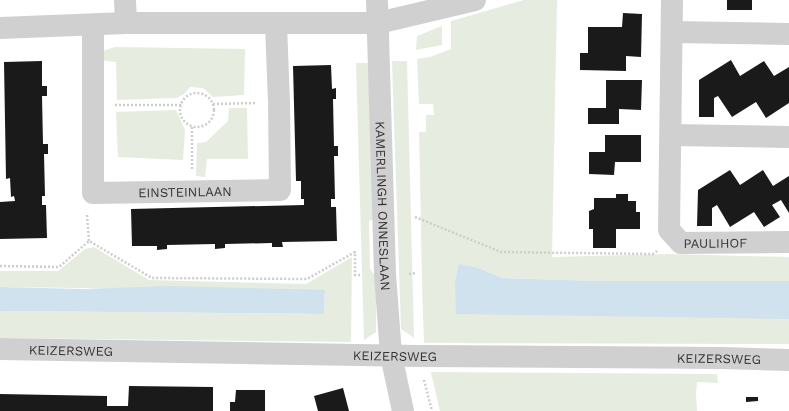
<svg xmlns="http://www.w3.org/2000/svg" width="789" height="411" font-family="'Work Sans',sans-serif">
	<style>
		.green { fill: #e6ecdf }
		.water { fill: #cfe2ee }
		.building { fill: #1a1a1a }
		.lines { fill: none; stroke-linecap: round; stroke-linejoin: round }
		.path { stroke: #cdcdcd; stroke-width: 2.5; stroke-dasharray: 2 2; stroke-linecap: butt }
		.minor { stroke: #d0d0d0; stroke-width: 22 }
		.tertiary { stroke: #d0d0d0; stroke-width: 22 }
		.labels { text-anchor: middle; stroke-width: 4; stroke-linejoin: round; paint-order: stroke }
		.street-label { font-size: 13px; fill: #333; stroke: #fff }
	</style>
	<rect width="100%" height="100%" fill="#fff"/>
	<g class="green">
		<path d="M524,0H557L552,257L669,254L789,257V281H600L503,278L478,268L455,282L789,316V344L424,343C421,273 421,203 419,132H426V115H434L433,104H419L417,59L430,57L451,49V21Z"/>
		<polygon points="442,26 442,45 416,50 417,36"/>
		<polygon points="115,47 245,49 244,95 213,97 203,88 190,87 184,94 177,98 117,100 116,62 98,60 99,52"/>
		<polygon points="392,61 407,61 414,338 401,329"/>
		<polygon points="356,63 371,63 374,219 369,221 370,269 376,277 376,332 364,340"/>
		<polygon points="229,108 247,108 248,159 207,159 205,177 196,176 197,143 206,142 228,121"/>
		<polygon points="176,110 185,130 183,160 118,157 116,112"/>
		<polygon points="94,247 149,280 306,284 352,257 351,342 0,338 0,311 324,314 325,291 0,287 0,271 58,271 85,249"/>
		<polygon points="431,372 717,374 718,383 697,382 696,394 697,411 440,411"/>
	</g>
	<g class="water">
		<polygon points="459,264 478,268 503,278 600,281 789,281 789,319 456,314 455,282"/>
		<polygon points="169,286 325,290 324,314 0,311 0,287 83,289"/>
	</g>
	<g class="building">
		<rect x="727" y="0" width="25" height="10"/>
		<polygon points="623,13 642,14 641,57 626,56 626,71 580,70 580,53 588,53 588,27 622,27"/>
		<polygon points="731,60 740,76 764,61 774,76 789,67 789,103 766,118 756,102 732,117 718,96 714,98 714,117 699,117 699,80"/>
		<polygon points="42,61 42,86 47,86 47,96 42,96 43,144 48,144 48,154 44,154 45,196 42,196 42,205 46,205 47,238 0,239 0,202 15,201 14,196 11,197 10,178 6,179 4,62"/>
		<polygon points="331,65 332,89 336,88 336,99 333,99 334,146 338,146 338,156 334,156 335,199 331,199 331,207 336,207 337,241 282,242 283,247 272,247 272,243 225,244 225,248 215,249 215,244 167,245 167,249 157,250 157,246 132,246 131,209 304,205 304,199 301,199 301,181 296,181 293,66"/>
		<polygon points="606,80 642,80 641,110 619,109 619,124 588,124 588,108 606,108"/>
		<polygon points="605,135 641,135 641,162 615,162 614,175 589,174 589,152 605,152"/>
		<polygon points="730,170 740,185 763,170 773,186 789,176 789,213 781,200 772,205 780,217 764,227 754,212 730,227 717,205 712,208 712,226 697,226 698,190"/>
		<polygon points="616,194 628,194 628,201 636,201 636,212 640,212 640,229 616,229 616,248 593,248 593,229 589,229 589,211 594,209 594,198 616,198"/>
		<polygon points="129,386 213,387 213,411 0,411 0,394 107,396 107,406 128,406"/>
		<polygon points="343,388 349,411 318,411 314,396"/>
		<polygon points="236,390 265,390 265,411 230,411 230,402 235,402"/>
		<polygon points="746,397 758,397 758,401 746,402"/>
	</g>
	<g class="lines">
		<g class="path">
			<circle cx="197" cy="110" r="17"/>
			<polyline points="213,104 257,103"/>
			<polyline points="115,105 181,105"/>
			<polyline points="192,169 192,126"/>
			<polyline points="87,215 89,241"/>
			<polyline points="415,217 501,252 653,254 657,251"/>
			<polyline points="0,266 59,267 89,241 152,278 307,279 355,252 355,275 362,275"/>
			<polyline points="409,274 416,273"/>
			<polyline points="424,380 432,411"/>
		</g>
		<g class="minor">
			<polyline points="125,0 126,23"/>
			<path id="s1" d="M672,0L669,230L681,243L789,242"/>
			<path id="s2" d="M93,25V193L280,190L279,103L276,24"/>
			<polyline points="0,28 126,23 378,23 475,0"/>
			<polyline points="672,32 789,34"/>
			<polyline points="671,135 789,137"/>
			<path id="s3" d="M0,349L418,356L722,358L789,360"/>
		</g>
		<path class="tertiary" id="s4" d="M377,0L385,274L391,355L403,411"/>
	</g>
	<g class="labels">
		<g class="street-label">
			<text dy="5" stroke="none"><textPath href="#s2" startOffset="260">EINSTEINLAAN</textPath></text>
			<text dy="5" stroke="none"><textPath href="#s4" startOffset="206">KAMERLINGH ONNESLAAN</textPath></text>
			<text dy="5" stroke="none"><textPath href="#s1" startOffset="282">PAULIHOF</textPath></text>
			<text dy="5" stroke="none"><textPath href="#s3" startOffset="71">KEIZERSWEG</textPath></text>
			<text dy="5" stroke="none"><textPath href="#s3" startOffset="395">KEIZERSWEG</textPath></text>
			<text dy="5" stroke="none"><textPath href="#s3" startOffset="719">KEIZERSWEG</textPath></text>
		</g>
	</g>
</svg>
